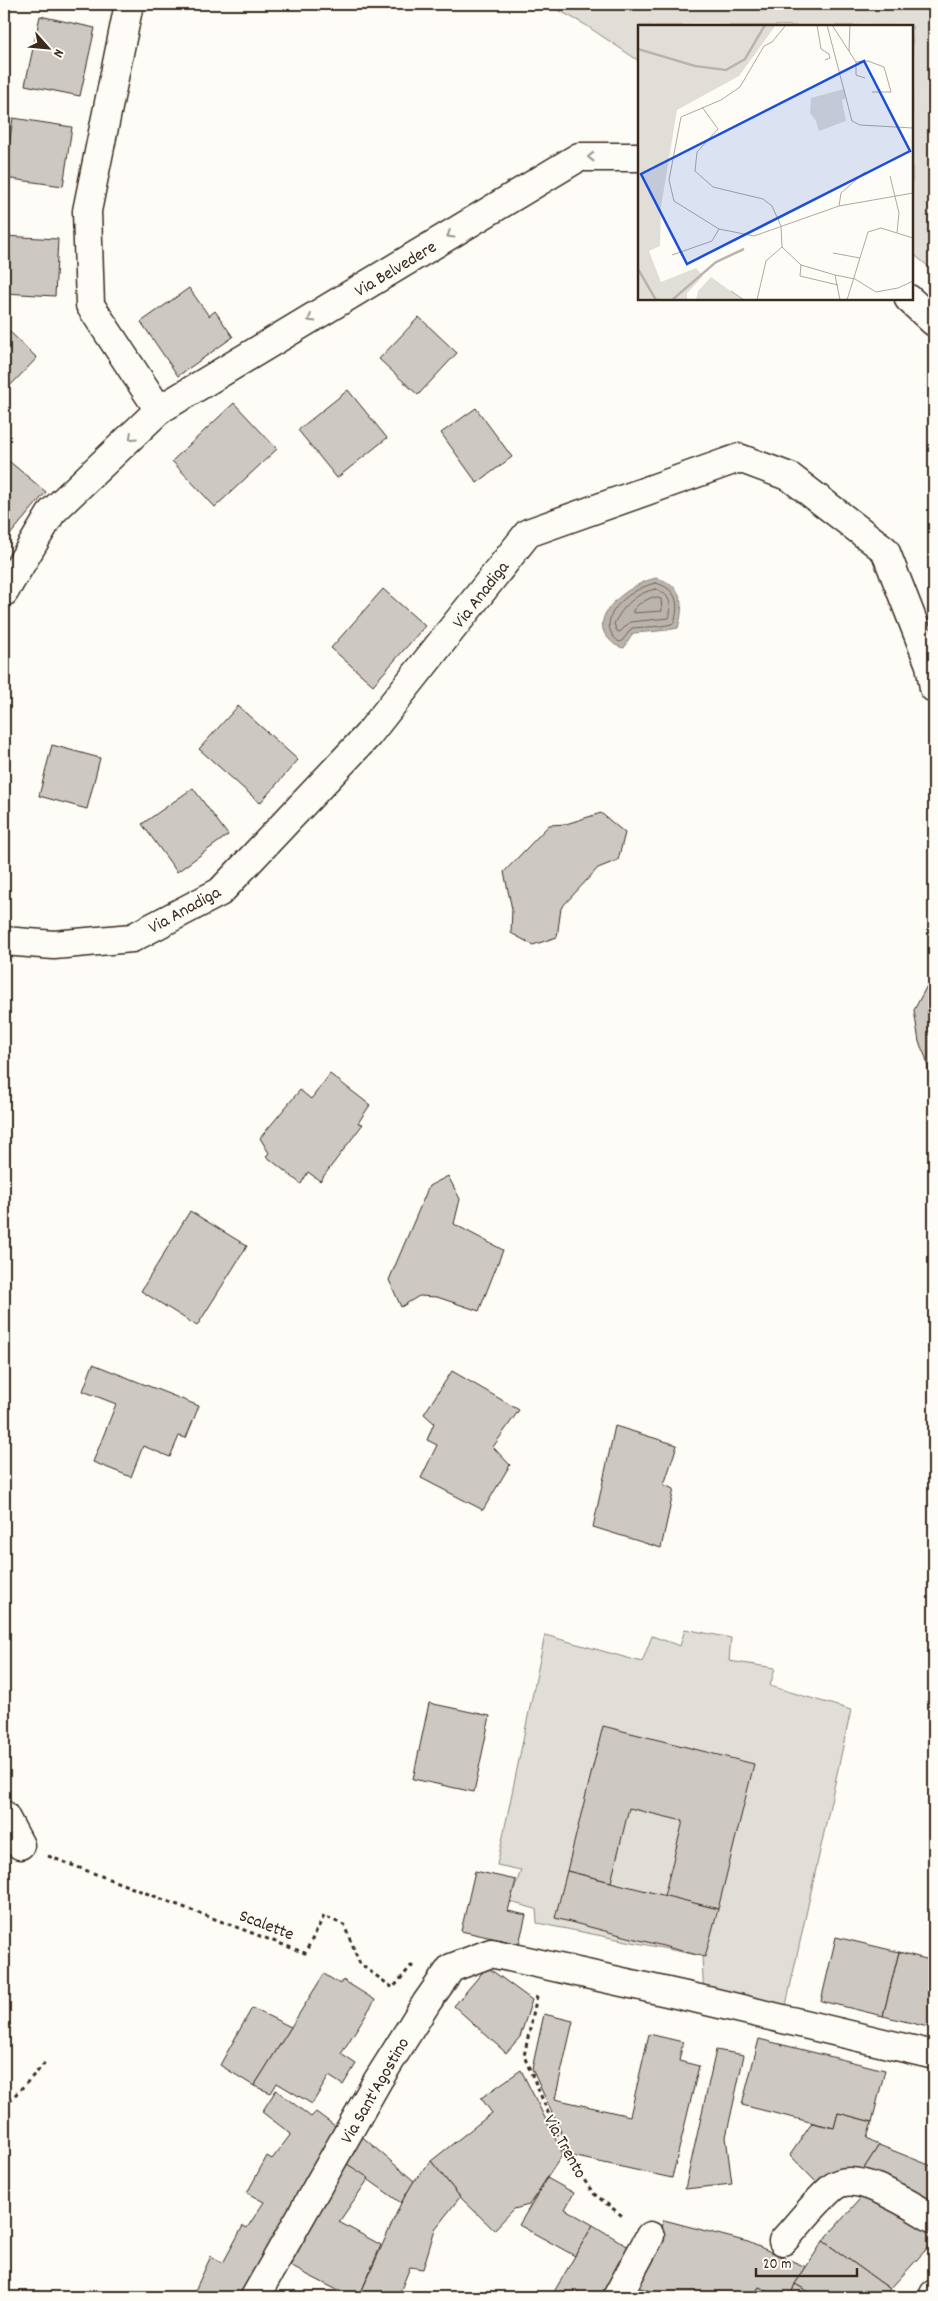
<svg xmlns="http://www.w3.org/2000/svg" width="938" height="2301" font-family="Dekko,sans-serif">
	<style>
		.green { fill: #e1ded7; stroke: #8e847a }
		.water { fill: #bbb4ad; stroke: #887d74 }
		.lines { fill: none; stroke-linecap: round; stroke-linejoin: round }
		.shore { stroke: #6e6157; stroke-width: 1 }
		.building { fill: #cdc8c2; stroke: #3b2a1e }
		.minor-casing { stroke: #3b2a1e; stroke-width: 31 }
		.path { stroke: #3b2a1e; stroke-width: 3; stroke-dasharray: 4 4; stroke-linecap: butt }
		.minor { stroke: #fdfcf7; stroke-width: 28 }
		.oneway { stroke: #9c938a }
		.labels { text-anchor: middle; stroke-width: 4; stroke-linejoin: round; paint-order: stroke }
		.street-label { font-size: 18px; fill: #3b2a1e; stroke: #fdfcf7 }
		.inset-river { fill: none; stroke: #bbb4ad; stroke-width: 2.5 }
		.inset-road { fill: none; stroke: #afa8a0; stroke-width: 1 }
		.view { fill: #1d4ed8; fill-opacity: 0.15; stroke: #1d4ed8; stroke-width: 2.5 }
		.inset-edge { fill: none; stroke: #3b2a1e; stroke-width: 2.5 }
	</style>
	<rect width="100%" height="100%" fill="#fdfcf7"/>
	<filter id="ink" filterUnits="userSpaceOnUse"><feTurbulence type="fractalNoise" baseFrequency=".02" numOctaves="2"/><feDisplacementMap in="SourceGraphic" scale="10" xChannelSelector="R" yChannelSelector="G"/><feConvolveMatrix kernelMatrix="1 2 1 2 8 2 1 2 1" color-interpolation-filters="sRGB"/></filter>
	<g filter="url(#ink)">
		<g class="green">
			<polygon points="547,4 934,4 934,271 912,253 912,26 639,26 639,61 584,24"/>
			<polygon points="685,1629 731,1638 729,1661 775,1668 770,1686 851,1710 783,2019 704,2000 702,1956 537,1923 536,1909 510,1902 521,1870 497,1865 545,1635 642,1662 652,1636 680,1646"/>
		</g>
		<path class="water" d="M657,578C683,586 685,603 678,628C664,631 648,632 633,633L624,648C617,647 613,644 608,638C586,614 635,581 657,578Z"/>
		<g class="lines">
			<g class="shore">
				<path d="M656,583C677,589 680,603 674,623C665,627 643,627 632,628L622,641L619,642C590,619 632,587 656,583Z"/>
				<path d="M656,589C669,593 673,605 669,618L630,622L620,632L617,631L614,624C622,607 637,592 656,589Z"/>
				<polygon points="653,597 661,599 662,611 633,613 633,610 639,604"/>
			</g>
		</g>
		<g class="building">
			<polygon points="40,16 95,28 80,96 25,85"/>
			<polygon points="13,118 72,127 63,186 4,178"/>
			<polygon points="4,236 58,239 55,296 4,293"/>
			<polygon points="189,288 209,316 215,311 233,337 178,376 141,322"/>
			<polygon points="419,317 457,353 418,395 379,359"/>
			<polygon points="4,326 37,358 4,392"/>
			<polygon points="348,390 387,438 337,478 298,430"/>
			<polygon points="234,403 277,449 215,507 172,461"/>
			<polygon points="476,408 512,457 477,483 441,433"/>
			<polygon points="4,457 46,492 4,542"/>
			<polygon points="383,589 425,626 373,685 331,648"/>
			<polygon points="238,706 298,760 260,803 199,749"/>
			<polygon points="52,745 100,758 87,809 39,796"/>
			<polygon points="193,788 228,835 177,872 142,824"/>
			<polygon points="601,813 625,833 618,860 598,868 561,908 557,937 533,945 511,933 512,909 504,872 549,825 566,824"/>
			<polygon points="931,978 934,979 934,1105 926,1058 919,1042 914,1010"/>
			<polygon points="330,1074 370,1105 358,1123 363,1124 320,1181 308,1172 301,1184 266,1156 269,1153 260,1138 300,1090 311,1099"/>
			<polygon points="448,1176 460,1199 454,1224 503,1250 479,1311 437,1297 419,1296 401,1307 389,1280 429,1186"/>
			<polygon points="190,1211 247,1246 197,1326 141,1291"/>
			<polygon points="93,1364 199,1406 186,1438 179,1436 170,1457 143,1446 131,1477 93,1462 116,1404 83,1391"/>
			<polygon points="452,1371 519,1410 493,1447 510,1465 483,1510 421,1478 437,1445 427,1440 434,1423 424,1414"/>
			<polygon points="615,1426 677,1445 664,1485 674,1489 661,1548 593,1527"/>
			<polygon points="429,1703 490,1716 474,1792 413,1779"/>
			<polygon points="603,1726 754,1764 718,1909 664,1896 683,1821 629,1808 611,1882 567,1871"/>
			<polygon points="475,1871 516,1880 508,1911 526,1915 519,1944 461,1931"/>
			<polygon points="567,1871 718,1909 705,1957 555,1918"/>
			<polygon points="836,1937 899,1952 883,2016 821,2001"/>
			<polygon points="899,1952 934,1961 934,2020 932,2028 883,2016"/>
			<polygon points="487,1967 532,2000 520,2037 506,2053 454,2006"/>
			<polygon points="324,1974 340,1984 343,1980 375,2000 341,2054 356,2064 343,2085 329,2076 312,2104 277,2083 271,2093 254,2086"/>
			<polygon points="252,2008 291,2027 254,2086 220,2065"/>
			<polygon points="544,2014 573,2021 555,2099 630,2116 649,2034 683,2042 679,2061 699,2066 672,2178 572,2156 532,2069"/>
			<polygon points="759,2039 885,2070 872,2122 838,2113 834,2128 742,2105"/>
			<polygon points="716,2050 744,2055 726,2137 732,2184 685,2189"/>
			<polygon points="521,2070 563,2154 529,2205 514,2209 494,2230 460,2197 431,2161 492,2113 481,2098"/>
			<polygon points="276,2090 311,2117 316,2112 343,2132 252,2297 192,2297 211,2256 223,2263 243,2226 247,2228 264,2202 247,2193 267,2156 272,2159 291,2134 262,2112"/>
			<polygon points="838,2113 872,2122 867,2138 879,2145 863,2170 840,2169 816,2182 790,2155 812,2123 834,2128"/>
			<polygon points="359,2134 414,2181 401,2203 344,2162"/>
			<polygon points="879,2145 934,2167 934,2204 863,2170"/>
			<polygon points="431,2161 460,2197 435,2229 423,2269 410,2267 398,2297 359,2297 401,2203 414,2181"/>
			<polygon points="344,2162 369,2178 339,2222 381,2245 359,2297 351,2297 290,2266"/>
			<polygon points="547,2178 574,2193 565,2209 593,2225 575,2256 519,2225"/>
			<polygon points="865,2193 934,2224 934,2241 890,2289 823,2241"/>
			<polygon points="664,2220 748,2242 806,2267 795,2284 790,2297 779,2297 759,2287 753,2297 668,2297 634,2286"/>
			<polygon points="593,2225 637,2252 611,2297 551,2297"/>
			<polygon points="823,2241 890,2289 883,2297 818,2297 795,2284"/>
			<polygon points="795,2284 818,2297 790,2297"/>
			<polygon points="634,2286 667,2297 628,2297"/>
			<polygon points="759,2287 779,2297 753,2297"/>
		</g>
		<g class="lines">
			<defs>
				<g id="minor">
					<polyline points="129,4 87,211 90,305 159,410"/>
					<polyline points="909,299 934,322"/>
					<polyline points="4,592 52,512 159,410 579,157 639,157"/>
					<polyline points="4,941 54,945 132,938 220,892 368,735 528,533 739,458 790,477 885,550 930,665 934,688"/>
					<polyline points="4,1815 20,1845"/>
					<path d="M783,2241C799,2224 815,2202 833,2187C856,2168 913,2207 934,2219"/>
					<polyline points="255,2297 378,2080 427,2002 451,1968 491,1953 699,1999 934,2055"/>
					<polyline points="617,2297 650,2236"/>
					<polyline points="933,2297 934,2294"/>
				</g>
			</defs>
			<use href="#minor" class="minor-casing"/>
			<g class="path">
				<polyline points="48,1856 305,1953 324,1916 344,1925 360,1964 393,1988 411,1966 414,1967"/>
				<polyline points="537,1996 524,2056 564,2150 593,2193 625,2218"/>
				<polyline points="4,2107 45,2063"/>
			</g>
			<use href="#minor" class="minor"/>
		</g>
		<defs><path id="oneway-chevron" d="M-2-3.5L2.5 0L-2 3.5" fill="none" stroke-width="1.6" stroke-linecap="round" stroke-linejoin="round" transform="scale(1.25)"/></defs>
		<g class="oneway">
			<use href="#oneway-chevron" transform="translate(591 157) rotate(-180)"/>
			<use href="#oneway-chevron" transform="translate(450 235) rotate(149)"/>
			<use href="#oneway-chevron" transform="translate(311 319) rotate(149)"/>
			<use href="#oneway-chevron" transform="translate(132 437) rotate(137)"/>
		</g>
	</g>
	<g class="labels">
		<g class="street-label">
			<text transform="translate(395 268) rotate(-31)" y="6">Via Belvedere</text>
			<text transform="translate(480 594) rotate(-52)" y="6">Via Anadiga</text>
			<text transform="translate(184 909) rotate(-29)" y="6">Via Anadiga</text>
			<text transform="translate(267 1924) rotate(21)" y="6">Scalette</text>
			<text transform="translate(374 2090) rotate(-60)" y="6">Via Sant'Agostino</text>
			<text transform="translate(566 2146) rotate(61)" y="6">Via Trento</text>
		</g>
	</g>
	<g transform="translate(638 25)">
		<rect width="275" height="275" fill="#fdfcf7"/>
		<path d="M0,0H138L101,51L39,85L23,182L22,221L11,226L23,257L58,243L65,251L49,268V275H0ZM206,64L208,73L204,75L208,96L181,106L178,96L172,88L173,73ZM73,252L105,275H58L60,266Z" fill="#e1ded7"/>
		<path class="inset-river" d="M0,24L57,41L88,45L107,34L127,0M0,244L18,275M34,275L78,237L106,224"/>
		<path class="inset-road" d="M148,0L134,17L126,21L102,62L83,75L43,92L31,155L36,176L81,204L116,211L201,181L275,168M179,0L183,24L191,29L192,33L187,35M189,0L214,96L222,100L275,103M194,0L218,37L230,36L246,42L253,67H234M211,26L212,0M218,37V50L227,53M64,82L80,104L59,127L57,146L75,162L125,174L134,181L143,201L144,222M252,151L261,188L259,208M201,181L203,168L227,147M144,222L163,240L197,250M195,228L222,233M34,230L74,216L81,204M163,240L162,251L200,260M217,254L238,267L260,263L275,256M93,266L106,275M119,275L128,236L144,222M202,275L197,250L217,254M209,275L230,207L243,203L275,213"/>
		<path class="view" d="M226,36L272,126L49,239L3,149Z"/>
		<rect width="275" height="275" class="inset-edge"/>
	</g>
	<rect width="938" height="2301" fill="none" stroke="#fdfcf7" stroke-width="20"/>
	<rect x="10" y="10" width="918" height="2281" fill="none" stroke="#3b2a1e" stroke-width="2" filter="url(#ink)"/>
	<g transform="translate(48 48) rotate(117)" stroke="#fdfcf7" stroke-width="4" paint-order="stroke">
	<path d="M0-4L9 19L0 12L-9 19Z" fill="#3b2a1e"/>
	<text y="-8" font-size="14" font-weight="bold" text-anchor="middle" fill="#3b2a1e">N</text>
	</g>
	<path d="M756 2268v8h101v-8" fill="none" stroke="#3b2a1e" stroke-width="2.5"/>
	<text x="763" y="2268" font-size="15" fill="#3b2a1e" stroke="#fdfcf7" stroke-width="4" paint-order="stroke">20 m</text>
</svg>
